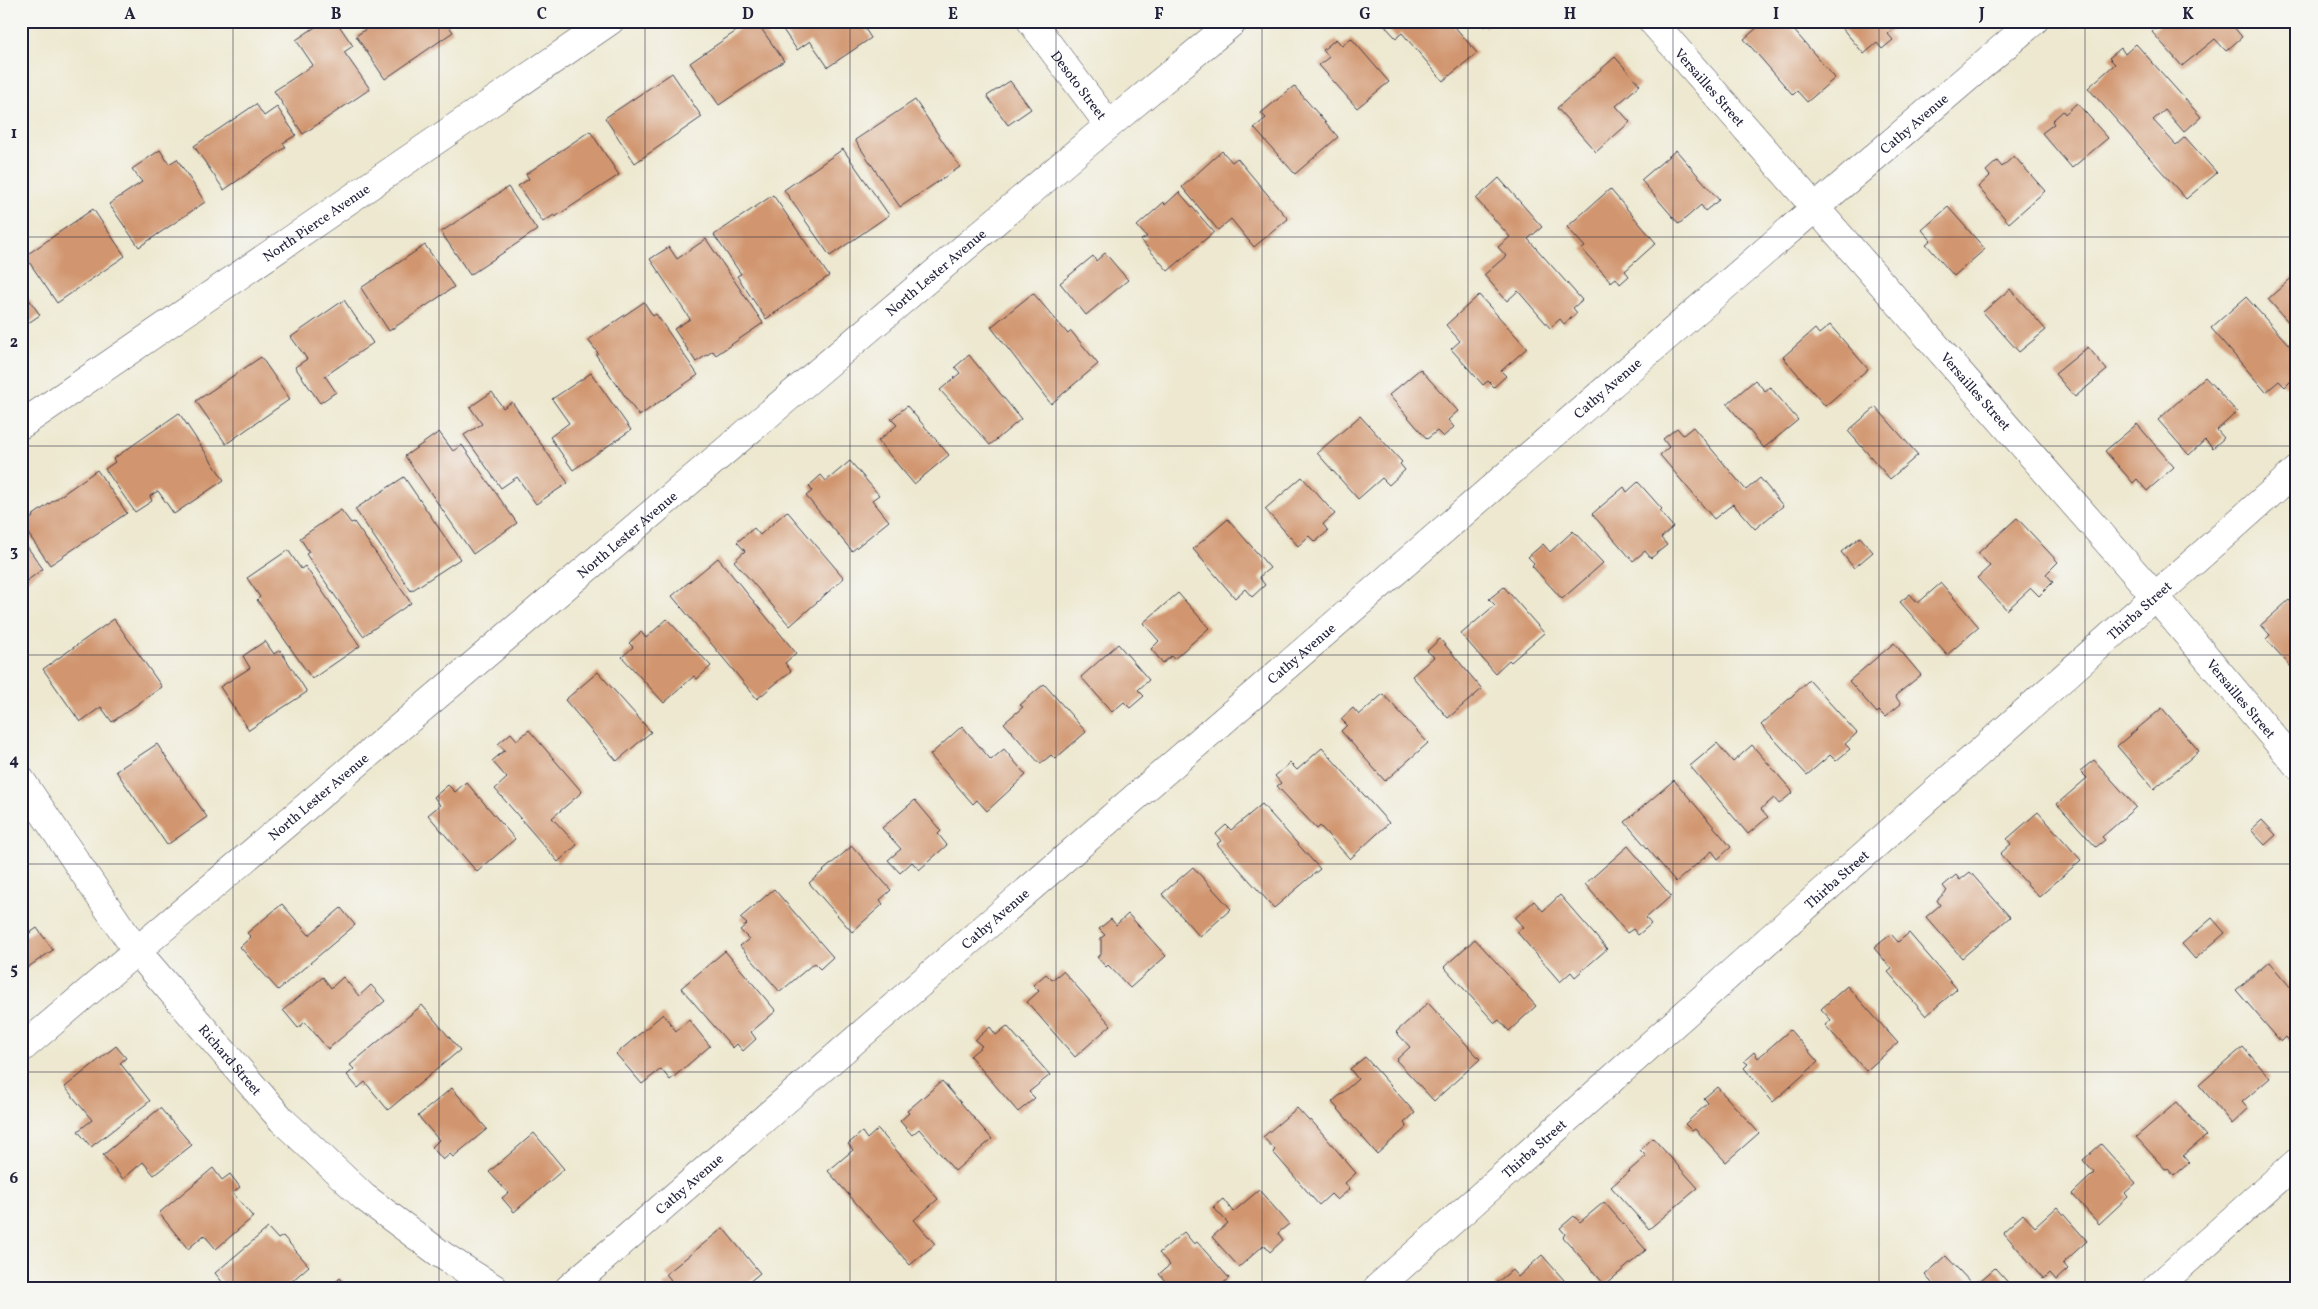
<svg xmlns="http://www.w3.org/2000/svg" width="2318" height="1309" font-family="Vollkorn,serif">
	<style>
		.building { fill: #d19670 }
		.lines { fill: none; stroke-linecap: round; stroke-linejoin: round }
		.street-casing { stroke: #404051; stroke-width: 29 }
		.street { stroke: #fff; stroke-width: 28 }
		.grid { fill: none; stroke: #22223b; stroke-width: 1; stroke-opacity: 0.55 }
		.labels { text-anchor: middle; stroke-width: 4; stroke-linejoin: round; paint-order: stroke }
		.street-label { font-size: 14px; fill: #22223b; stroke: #f6f6f2 }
		.neatline { fill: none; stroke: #22223b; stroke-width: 2 }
		.grid-label { font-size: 16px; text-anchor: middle; font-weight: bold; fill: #22223b }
	</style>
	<rect width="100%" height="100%" fill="#f6f6f2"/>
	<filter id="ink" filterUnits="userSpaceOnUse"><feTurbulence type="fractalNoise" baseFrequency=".02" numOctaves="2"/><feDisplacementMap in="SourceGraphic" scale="10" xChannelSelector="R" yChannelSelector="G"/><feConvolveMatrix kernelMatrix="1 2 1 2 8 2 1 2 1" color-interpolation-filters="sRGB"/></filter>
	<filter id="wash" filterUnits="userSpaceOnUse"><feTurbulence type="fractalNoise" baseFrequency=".0096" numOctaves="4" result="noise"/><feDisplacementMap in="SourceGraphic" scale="20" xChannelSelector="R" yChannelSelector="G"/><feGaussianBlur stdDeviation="1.12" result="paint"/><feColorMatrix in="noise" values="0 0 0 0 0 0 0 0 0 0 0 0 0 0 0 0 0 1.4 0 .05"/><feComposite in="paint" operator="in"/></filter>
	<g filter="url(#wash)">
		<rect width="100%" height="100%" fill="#ede8cf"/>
		<g id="blocks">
			<g class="building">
				<polygon points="324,21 336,21 353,46 344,52 370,89 303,134 274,91 313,65 296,40"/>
				<polygon points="377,21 445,21 453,32 385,79 356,36"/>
				<polygon points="751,21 756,21 784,61 719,105 690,63"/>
				<polygon points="777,21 860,21 871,38 828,67 810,41 797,50"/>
				<polygon points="1386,21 1450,21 1477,53 1443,81 1402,33 1396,38 1383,24"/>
				<polygon points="1480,21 1491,21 1485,27"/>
				<polygon points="1765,21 1786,21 1835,78 1807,102 1797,91 1793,95 1744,39"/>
				<polygon points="1836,21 1900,21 1901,23 1888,34 1893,40 1882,49 1877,43 1864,54"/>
				<polygon points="2164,21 2229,21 2242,37 2226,51 2215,39 2182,66 2152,32"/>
				<polygon points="1351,38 1389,82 1357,108 1319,65 1329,57 1323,50 1336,39 1342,46"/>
				<polygon points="2136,44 2201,117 2184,132 2165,110 2153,120 2176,145 2185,137 2217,173 2186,199 2088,88 2115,64 2109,58 2121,48 2125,54"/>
				<polygon points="1615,57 1640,85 1616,106 1630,122 1596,152 1557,108"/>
				<polygon points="672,73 702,117 635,163 605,118"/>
				<polygon points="1010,81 1031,109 1008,125 987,96"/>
				<polygon points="1294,86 1338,137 1295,174 1254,128 1266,118 1261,113"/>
				<polygon points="915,100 960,167 900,207 855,140"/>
				<polygon points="2077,103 2108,138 2072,168 2042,133 2054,124 2052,121 2063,111 2065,114"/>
				<polygon points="256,104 264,116 277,107 296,135 283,143 286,147 224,190 194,146"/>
				<polygon points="590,131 619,175 555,217 554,215 543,222 518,186 529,179 526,174"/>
				<polygon points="843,149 889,215 830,256 784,190"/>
				<polygon points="160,150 169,164 177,159 205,202 139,247 109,204 142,182 132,169"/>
				<polygon points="1676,150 1719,200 1705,211 1701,205 1679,224 1641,180"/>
				<polygon points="1222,151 1232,162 1237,158 1288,219 1254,247 1231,219 1218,230 1182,187"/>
				<polygon points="2014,156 2045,191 2009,223 1978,187 1990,176 1986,171 1997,161 2002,167"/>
				<polygon points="1499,178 1542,227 1528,239 1582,300 1573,308 1577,313 1564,324 1560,319 1550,328 1518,291 1507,301 1484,275 1506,256 1498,247 1510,237 1476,199"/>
				<polygon points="508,187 537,230 470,275 441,232"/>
				<polygon points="1610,189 1656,243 1625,271 1629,276 1620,284 1616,278 1611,282 1582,249 1585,247 1567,227"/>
				<polygon points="1179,192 1214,232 1168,271 1141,240 1147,237 1137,226 1164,202 1165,205"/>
				<polygon points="773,195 829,276 766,319 737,276 741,274 714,235"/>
				<polygon points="1948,207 1985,249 1954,276 1926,244 1931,240 1922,230"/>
				<polygon points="93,209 125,256 57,303 25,256"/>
				<polygon points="706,239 763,323 716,355 713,351 696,362 674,329 690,319 650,259 669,247 677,259"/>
				<polygon points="425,245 454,287 389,331 361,288"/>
				<polygon points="1105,253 1128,280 1086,315 1060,283 1093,256 1096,261"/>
				<polygon points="2297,273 2297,332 2268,299"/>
				<polygon points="21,288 40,315 21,328"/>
				<polygon points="2010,289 2046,330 2019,352 1983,312"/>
				<polygon points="1033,293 1068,334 1071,331 1098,364 1051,404 991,327"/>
				<polygon points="1479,295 1527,348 1501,371 1506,376 1494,387 1488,381 1483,385 1451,349 1460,341 1446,325"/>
				<polygon points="2246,297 2297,354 2297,366 2291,372 2295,377 2285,387 2279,381 2266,392 2211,328"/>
				<polygon points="344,300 373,343 325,376 336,392 320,403 295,367 307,359 291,337"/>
				<polygon points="644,302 653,316 656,314 698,375 639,416 596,355 598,353 588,340"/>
				<polygon points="1830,325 1868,369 1825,406 1783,357 1815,329 1819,334"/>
				<polygon points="2088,347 2107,370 2075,397 2055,374"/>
				<polygon points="969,355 1021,419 990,445 940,390 960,373 955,367"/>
				<polygon points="261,357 290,399 226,444 196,401"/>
				<polygon points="1420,369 1458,411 1448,420 1454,427 1443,437 1437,431 1427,439 1389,395"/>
				<polygon points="591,373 631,430 573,470 550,437 569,423 552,399"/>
				<polygon points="2205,377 2237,412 2217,430 2224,438 2213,448 2205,440 2189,455 2158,420"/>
				<polygon points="1755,380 1765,391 1770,387 1798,420 1764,448 1727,404"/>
				<polygon points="492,392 503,408 512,402 568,483 536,504 517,477 501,488 464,435 482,424 470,407"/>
				<polygon points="907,406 949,455 914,484 878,441 897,425 891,419"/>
				<polygon points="1876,407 1918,455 1890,479 1848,431"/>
				<polygon points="179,413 224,480 174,514 158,491 150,496 152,501 135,512 105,469 115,462 113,459"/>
				<polygon points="1360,416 1402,462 1400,464 1405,470 1389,485 1382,478 1358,499 1317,453"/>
				<polygon points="2137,424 2174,467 2147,491 2137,479 2133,483 2105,451"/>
				<polygon points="1693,427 1746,490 1760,478 1783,506 1755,529 1733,504 1714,519 1660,455 1669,447 1663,439 1677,428 1683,435"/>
				<polygon points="439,432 453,451 462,445 517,523 473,554 405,456"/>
				<polygon points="850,461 879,495 872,500 889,521 852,551 806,496 812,491 809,486 821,475 826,481"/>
				<polygon points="97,470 127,513 50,565 22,525 33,517 32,516"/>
				<polygon points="404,477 460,559 411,591 355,509"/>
				<polygon points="1302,477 1335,514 1323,524 1328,531 1315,542 1309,536 1298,546 1265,509"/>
				<polygon points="1638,482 1662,509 1660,511 1673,527 1661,538 1667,545 1651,558 1645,551 1633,561 1592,514 1624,487 1627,492"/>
				<polygon points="341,510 351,523 354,522 411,603 363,636 306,554 309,552 300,538"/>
				<polygon points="787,511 844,578 790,626 734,561 745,551 737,542 754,528 760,535"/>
				<polygon points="2017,518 2058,562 2046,574 2053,582 2039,596 2031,588 2007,610 1977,578 1990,566 1978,553"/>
				<polygon points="1228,519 1270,568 1259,577 1265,585 1252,597 1245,589 1235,598 1193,549"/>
				<polygon points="1573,531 1603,563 1562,599 1532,566 1534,563 1528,557 1543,544 1550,552"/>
				<polygon points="1860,537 1873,552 1854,568 1841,552"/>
				<polygon points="21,538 43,569 21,585"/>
				<polygon points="288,550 301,569 305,566 360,646 312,679 257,600 260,597 247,578"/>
				<polygon points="718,558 796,653 785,663 791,671 757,699 672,596"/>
				<polygon points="1941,583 1979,627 1947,655 1900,602 1910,594 1918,603"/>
				<polygon points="1504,587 1544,633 1511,662 1509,660 1495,673 1461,634 1495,605 1489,599"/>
				<polygon points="1178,593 1209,628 1174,659 1171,656 1163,663 1151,649 1159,641 1143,623"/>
				<polygon points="2289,600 2297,609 2297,666 2293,669 2266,639 2270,635 2261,625"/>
				<polygon points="114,619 162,687 112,722 101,707 80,722 43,669"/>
				<polygon points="667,619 711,666 697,679 694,676 664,703 622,657 633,647 629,643 641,632 646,638"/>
				<polygon points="1440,639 1482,689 1448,718 1412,676 1434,657 1427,651"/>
				<polygon points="265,641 274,654 280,650 307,692 249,730 220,687 250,668 243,656"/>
				<polygon points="1894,643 1921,675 1895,696 1901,704 1885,717 1879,711 1877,713 1849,681"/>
				<polygon points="1118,644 1149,680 1138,690 1144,696 1130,708 1124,702 1112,712 1081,677"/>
				<polygon points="598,672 651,732 617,761 565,700"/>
				<polygon points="1809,680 1857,733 1845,744 1850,749 1836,761 1830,755 1807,775 1761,725"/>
				<polygon points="1044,684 1086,732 1055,759 1051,755 1040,764 1004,723 1023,707 1020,705"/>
				<polygon points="1383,694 1428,743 1385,781 1341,731 1347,725 1341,719 1353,708 1359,715"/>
				<polygon points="2162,708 2199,751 2154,789 2117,746"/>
				<polygon points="962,726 991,760 1004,749 1026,775 987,811 977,800 973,804 930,755"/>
				<polygon points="529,730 582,792 552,818 577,845 558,862 495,789 507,778 492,761 505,750 498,744 511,733 517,740"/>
				<polygon points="1717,743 1733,762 1752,745 1793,792 1779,804 1774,798 1761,809 1768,817 1748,834 1690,766"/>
				<polygon points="157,744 207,817 167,845 116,771"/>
				<polygon points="1322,748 1389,823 1350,859 1320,826 1317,829 1277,786 1281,783 1275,776 1290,763 1297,770"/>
				<polygon points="2094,760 2136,807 2102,837 2105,840 2096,847 2057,804 2087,778 2080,771"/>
				<polygon points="1674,780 1731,847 1718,859 1712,851 1676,882 1625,822"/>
				<polygon points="466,782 515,839 477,872 428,815 440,805 434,797 448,785 455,792"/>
				<polygon points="915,800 941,831 938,834 947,845 919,870 912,862 900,873 888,860 901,849 882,828"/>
				<polygon points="1262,804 1320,869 1274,908 1217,844 1221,841 1216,834 1226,825 1231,830"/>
				<polygon points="2038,812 2081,860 2039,897 2000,854 2011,844 2007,839"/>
				<polygon points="2262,820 2276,835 2265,845 2251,830"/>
				<polygon points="852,846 891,890 880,900 883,904 852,932 809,883"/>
				<polygon points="1628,846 1671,896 1646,918 1651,924 1638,935 1633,929 1627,933 1585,884"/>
				<polygon points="1193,867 1231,909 1200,937 1162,894"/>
				<polygon points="1970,872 2010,917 1962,958 1926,917 1940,905 1937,900 1947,891 1943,886 1956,875 1960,880"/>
				<polygon points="774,889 833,957 820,969 814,963 780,992 740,946 749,939 740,930 747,924 740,918"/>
				<polygon points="1560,895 1607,949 1575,977 1571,972 1560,982 1517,932 1523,927 1515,918 1534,901 1543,911"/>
				<polygon points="282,904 309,935 341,908 355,925 278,990 240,947 251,937 247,933"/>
				<polygon points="1128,914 1166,956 1130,988 1108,965 1106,967 1097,957 1101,955 1101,938 1105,935 1099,929 1111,919 1116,925"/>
				<polygon points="2212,918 2225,933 2195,959 2182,944"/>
				<polygon points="37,928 53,950 21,972 21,933 24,937"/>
				<polygon points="1909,933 1957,989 1926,1016 1888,972 1892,969 1874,948 1891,934 1898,942"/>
				<polygon points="1475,939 1536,1006 1509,1031 1499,1020 1495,1023 1444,967"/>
				<polygon points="725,951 776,1011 751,1032 756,1039 743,1051 737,1044 733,1048 681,988"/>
				<polygon points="2269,962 2297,995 2295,1048 2286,1037 2281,1042 2236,990"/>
				<polygon points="1063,971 1111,1025 1075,1057 1027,1002 1039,991 1033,985 1046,974 1052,980"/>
				<polygon points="323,977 331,988 343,977 359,996 371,985 385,1001 328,1049 305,1022 298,1028 283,1010"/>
				<polygon points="1847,986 1898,1043 1866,1071 1825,1025 1831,1020 1821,1009"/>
				<polygon points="1428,1003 1480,1059 1434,1101 1396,1060 1410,1047 1396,1032"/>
				<polygon points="422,1005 460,1050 388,1110 365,1082 358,1088 347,1075 354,1069 350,1065"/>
				<polygon points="663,1014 676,1031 689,1020 710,1046 670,1080 661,1069 642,1084 616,1054"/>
				<polygon points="1007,1026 1050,1075 1029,1092 1035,1098 1018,1112 970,1056 982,1046 975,1040 990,1027 996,1035"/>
				<polygon points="1790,1030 1818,1062 1773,1102 1744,1068 1748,1064 1744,1061 1754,1052 1758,1058"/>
				<polygon points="116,1046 126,1058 120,1063 150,1101 91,1147 78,1131 92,1120 65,1087"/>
				<polygon points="2243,1047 2270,1078 2242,1102 2248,1109 2232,1124 2199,1085"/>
				<polygon points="1365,1057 1415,1113 1404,1123 1407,1127 1377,1154 1332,1102 1358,1079 1350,1069"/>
				<polygon points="942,1081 992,1139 955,1171 919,1129 912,1135 900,1121 909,1113 907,1111"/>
				<polygon points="1717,1087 1759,1133 1726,1162 1695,1129 1692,1131 1685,1124 1708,1103 1704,1098"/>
				<polygon points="452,1088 487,1129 453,1157 450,1154 443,1160 432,1147 439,1140 418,1116"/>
				<polygon points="2177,1102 2206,1136 2183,1156 2189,1163 2174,1176 2168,1169 2166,1170 2136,1137"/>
				<polygon points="160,1108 192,1145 154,1175 143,1162 123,1179 103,1155"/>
				<polygon points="1297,1108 1309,1121 1311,1120 1356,1173 1345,1183 1350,1189 1337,1200 1331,1194 1319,1205 1273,1152 1275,1150 1263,1137"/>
				<polygon points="878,1129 938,1199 914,1220 935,1244 910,1265 828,1171 853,1150 848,1144 862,1132 867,1139"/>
				<polygon points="534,1133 564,1169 514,1212 502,1198 508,1193 489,1172"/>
				<polygon points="1653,1138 1698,1188 1649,1229 1611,1187 1646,1156 1640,1150"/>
				<polygon points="2101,1144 2136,1183 2125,1193 2128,1197 2099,1224 2072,1194 2094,1173 2083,1160"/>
				<polygon points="213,1168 222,1180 230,1174 240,1187 233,1193 253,1217 216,1249 204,1235 188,1249 159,1213"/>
				<polygon points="1259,1190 1289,1224 1278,1233 1283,1240 1270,1252 1264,1245 1239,1267 1212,1237 1228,1223 1213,1207 1223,1199 1233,1212"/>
				<polygon points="1604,1202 1646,1250 1605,1285 1563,1237 1565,1234 1560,1228 1574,1216 1580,1222"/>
				<polygon points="2057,1207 2087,1241 2063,1263 2068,1269 2056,1280 2050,1273 2044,1279 2003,1232 2023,1214 2035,1227"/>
				<polygon points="268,1228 278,1239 283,1236 309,1266 284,1288 227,1288 215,1273"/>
				<polygon points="723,1228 760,1273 742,1288 665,1288 663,1285 671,1280 666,1274"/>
				<polygon points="1184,1232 1194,1244 1197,1242 1229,1278 1218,1288 1171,1288 1159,1274 1170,1265 1159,1253"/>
				<polygon points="1542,1255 1571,1288 1497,1288 1494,1285 1512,1270 1518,1277"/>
				<polygon points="1946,1256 1974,1286 1995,1268 2013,1288 1936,1288 1925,1275"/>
				<polygon points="340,1278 348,1288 329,1288"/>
			</g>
		</g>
	</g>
	<g filter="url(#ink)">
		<use href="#blocks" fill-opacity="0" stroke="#404051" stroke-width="1"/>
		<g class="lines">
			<defs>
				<g id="street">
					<path id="s1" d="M1031,21L1109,125"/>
					<path id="s2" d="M1652,21L2154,595L2297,765"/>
					<path id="s3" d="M21,425L610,21"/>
					<path id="s4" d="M21,780L136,950L282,1120L364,1197L442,1255L494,1288"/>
					<path id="s5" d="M21,1049L1109,125L1234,21"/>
					<path id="s6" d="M569,1288L1815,208L2034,21"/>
					<path id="s7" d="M1377,1288L2297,470"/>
					<polyline points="2156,1288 2297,1162"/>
				</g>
			</defs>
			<use href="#street" class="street-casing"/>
			<use href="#street" class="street"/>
		</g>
	</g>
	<path class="grid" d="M233,21V1288M439,21V1288M645,21V1288M850,21V1288M1056,21V1288M1262,21V1288M1468,21V1288M1673,21V1288M1879,21V1288M2085,21V1288M21,237H2297M21,446H2297M21,655H2297M21,864H2297M21,1072H2297"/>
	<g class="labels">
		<g class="street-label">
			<text dy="5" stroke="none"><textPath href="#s1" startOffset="80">Desoto Street</textPath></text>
			<text dy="5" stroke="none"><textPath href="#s2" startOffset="88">Versailles Street</textPath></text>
			<text dy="5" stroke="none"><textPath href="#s6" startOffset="1779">Cathy Avenue</textPath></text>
			<text dy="5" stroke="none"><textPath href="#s3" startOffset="358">North Pierce Avenue</textPath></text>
			<text dy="5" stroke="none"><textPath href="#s5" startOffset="1200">North Lester Avenue</textPath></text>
			<text dy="5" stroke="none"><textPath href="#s6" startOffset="1374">Cathy Avenue</textPath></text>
			<text dy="5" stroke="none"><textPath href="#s2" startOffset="492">Versailles Street</textPath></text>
			<text dy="5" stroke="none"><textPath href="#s5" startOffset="795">North Lester Avenue</textPath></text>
			<text dy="5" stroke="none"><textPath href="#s7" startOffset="1020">Thirba Street</textPath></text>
			<text dy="5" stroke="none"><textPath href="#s6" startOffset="969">Cathy Avenue</textPath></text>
			<text dy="5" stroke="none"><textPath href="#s2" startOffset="898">Versailles Street</textPath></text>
			<text dy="5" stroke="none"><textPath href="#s5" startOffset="390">North Lester Avenue</textPath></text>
			<text dy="5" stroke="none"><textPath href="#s7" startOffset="615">Thirba Street</textPath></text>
			<text dy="5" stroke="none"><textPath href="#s6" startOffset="564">Cathy Avenue</textPath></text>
			<text dy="5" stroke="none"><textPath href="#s4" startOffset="350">Richard Street</textPath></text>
			<text dy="5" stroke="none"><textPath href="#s7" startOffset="210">Thirba Street</textPath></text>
			<text dy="5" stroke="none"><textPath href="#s6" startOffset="159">Cathy Avenue</textPath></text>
		</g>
	</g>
	<rect width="2318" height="1309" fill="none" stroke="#f6f6f2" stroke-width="55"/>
	<rect x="28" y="28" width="2262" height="1254" class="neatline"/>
	<g class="grid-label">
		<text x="130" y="19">A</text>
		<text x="336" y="19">B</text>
		<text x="542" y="19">C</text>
		<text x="748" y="19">D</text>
		<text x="953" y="19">E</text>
		<text x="1159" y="19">F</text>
		<text x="1365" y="19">G</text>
		<text x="1570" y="19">H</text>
		<text x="1776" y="19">I</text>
		<text x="1982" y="19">J</text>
		<text x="2188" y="19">K</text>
		<text x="14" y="138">1</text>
		<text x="14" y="347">2</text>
		<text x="14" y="556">3</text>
		<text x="14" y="765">4</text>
		<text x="14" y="974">5</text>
		<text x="14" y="1183">6</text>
	</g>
</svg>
